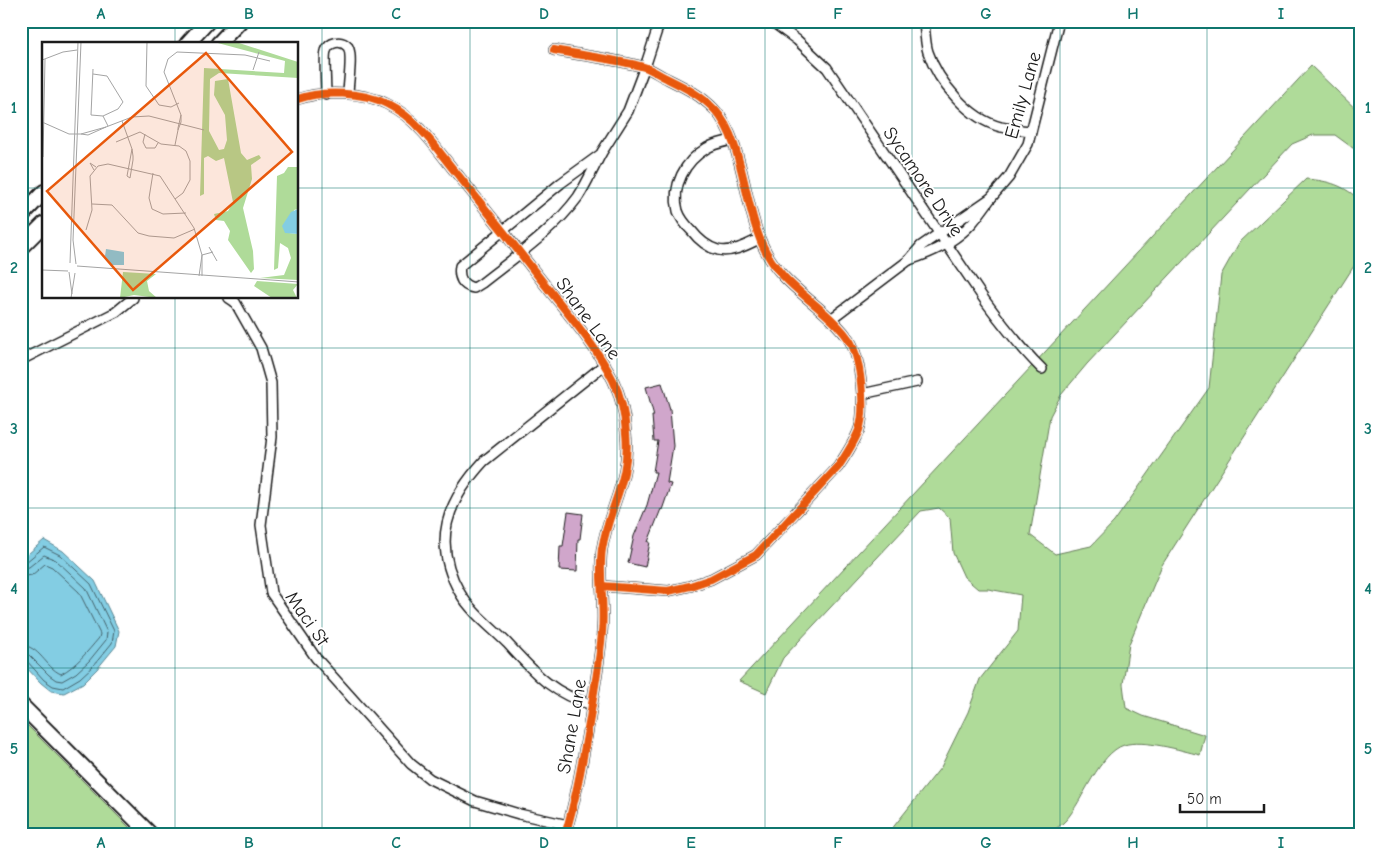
<svg xmlns="http://www.w3.org/2000/svg" width="1382" height="856" font-family="'Comic Neue',sans-serif">
	<style>
		.green { fill: #afdb99; stroke: #667c5a }
		.water { fill: #83cde3; stroke: #5a8693 }
		.lines { fill: none; stroke-linecap: round; stroke-linejoin: round }
		.shore { stroke: #45636c; stroke-width: 1 }
		.building { fill: #d0a6cb; stroke: #1c1c1c }
		.street-casing { stroke: #1c1c1c; stroke-width: 12 }
		.secondary-casing { stroke: #1c1c1c; stroke-width: 18 }
		.street { stroke: #fff; stroke-width: 9 }
		.secondary { stroke: #fff; stroke-width: 14 }
		.cycleway-casing { stroke: #fff; stroke-width: 11 }
		.cycleway { stroke: #e8590c; stroke-width: 8 }
		.grid { fill: none; stroke: #0f766e; stroke-width: 1; stroke-opacity: 0.55 }
		.labels { text-anchor: middle; stroke-width: 4; stroke-linejoin: round; paint-order: stroke }
		.street-label { font-size: 19px; fill: #1c1c1c; stroke: #fff }
		.inset-road { fill: none; stroke: #a4a4a4; stroke-width: 1 }
		.view { fill: #e8590c; fill-opacity: 0.15; stroke: #e8590c; stroke-width: 2.5 }
		.inset-edge { fill: none; stroke: #1c1c1c; stroke-width: 2.5 }
		.neatline { fill: none; stroke: #0f766e; stroke-width: 2 }
		.grid-label { font-size: 16px; text-anchor: middle; font-weight: bold; fill: #0f766e }
	</style>
	<rect width="100%" height="100%" fill="#fff"/>
	<filter id="ink" filterUnits="userSpaceOnUse"><feTurbulence type="fractalNoise" baseFrequency=".02" numOctaves="2"/><feDisplacementMap in="SourceGraphic" scale="10" xChannelSelector="R" yChannelSelector="G"/><feConvolveMatrix kernelMatrix="1 2 1 2 8 2 1 2 1" color-interpolation-filters="sRGB"/></filter>
	<g filter="url(#ink)">
		<g class="green">
			<path d="M1311,66L1361,114V154L1335,135H1313L1292,144L1087,364L1061,395L1050,416L1030,535L1055,554L1091,546L1114,522L1209,388L1221,275L1239,243L1306,179C1330,181 1343,185 1361,201V255L1162,565L1129,644L1123,684L1126,708L1143,716L1205,735L1200,755C1180,750 1143,739 1124,745C1099,753 1083,801 1066,820C1061,826 1053,830 1047,835H887L941,767L968,712L980,679L1018,631L1021,595L988,589H978L964,577L953,553L950,518L939,508L921,511L783,658L766,693L739,681Z"/>
			<polygon points="21,724 26,724 137,835 21,835"/>
		</g>
		<polygon class="water" points="44,540 63,551 95,581 119,631 116,646 97,669 83,683 64,693 51,691 41,683 21,662 21,560"/>
		<g class="lines">
			<g class="shore">
				<polyline points="21,563 26,562 44,547 60,555 91,584 114,631 112,643 94,665 80,678 63,688 53,686 44,680 26,660 21,659"/>
				<polyline points="21,569 29,567 44,555 56,560 86,588 107,632 106,640 89,661 76,673 62,681 56,680 49,675 29,655 21,653"/>
				<path d="M21,577L32,575L45,564L52,567L79,592L100,634L99,638C87,652 77,665 61,674C45,667 40,646 21,645"/>
			</g>
		</g>
		<g class="building">
			<polygon points="662,383 670,409 673,446 667,483 671,484 662,510 661,509 648,542 650,542 645,567 628,563 634,536 647,505 656,472 653,472 658,441 654,441 652,416 654,416 646,387"/>
			<polygon points="568,512 583,514 580,539 578,539 577,571 559,570 560,546 563,546"/>
		</g>
		<g class="lines">
			<defs>
				<g id="street">
					<path d="M771,21L797,40L827,68L986,302C1003,325 1021,348 1042,369"/>
					<path d="M924,21C925,31 925,43 928,52C938,82 969,119 1001,127C1010,129 1021,130 1031,131"/>
					<path d="M554,50C584,56 615,59 644,67C651,69 658,74 664,77C682,86 700,94 715,110C743,140 744,205 762,244C779,282 809,296 836,324C841,329 846,335 850,341C861,360 866,410 859,430C854,443 846,455 838,467L756,555L711,579L690,586L668,591L602,586"/>
					<path d="M326,95C326,86 324,56 326,51C329,42 341,39 348,47C353,55 348,84 348,94"/>
					<path d="M298,99C322,90 364,92 387,104C399,110 411,119 420,129C434,143 445,160 458,175C484,207 510,240 535,272C561,306 594,342 613,380C621,396 625,416 626,433C631,480 609,506 602,549C598,576 605,604 602,632C600,660 594,689 590,718C583,757 577,796 565,835"/>
					<path d="M732,140C724,142 714,144 707,148C685,161 671,186 678,211C680,217 686,225 691,230C698,239 706,247 718,250C732,253 747,245 759,239"/>
					<path d="M602,152C594,167 587,183 578,197C553,231 515,257 482,283L474,288C462,286 458,277 460,266L561,183L601,154L602,152L628,111L647,61L660,21"/>
					<path d="M991,198C985,206 979,215 972,223C956,241 931,253 909,260L921,246Z"/>
					<polyline points="991,198 1009,177 1028,144 1059,21"/>
					<polyline points="229,298 235,302 261,348 271,383 272,437 261,525 271,593 316,658 411,764 430,779 475,801 519,814 568,825"/>
					<polyline points="831,319 909,260"/>
					<polyline points="23,359 116,312 133,298"/>
					<polyline points="862,394 917,382"/>
					<path d="M592,705C551,693 535,673 507,643C491,627 471,612 460,593C431,542 447,501 484,461L604,365"/>
				</g>
				<g id="secondary">
					<polyline points="187,44 208,21"/>
					<polyline points="218,44 240,21"/>
					<polyline points="21,216 44,192"/>
					<polyline points="21,247 44,224"/>
					<polyline points="21,705 151,835"/>
				</g>
			</defs>
			<use href="#street" class="street-casing"/>
			<use href="#secondary" class="secondary-casing"/>
			<use href="#street" class="street"/>
			<use href="#secondary" class="secondary"/>
			<defs>
				<g id="cycleway">
					<path d="M554,50C584,56 615,59 644,67C651,69 658,74 664,77C682,86 700,94 715,110C743,140 744,205 762,244C779,282 809,296 836,324C841,329 846,335 850,341C861,360 866,410 859,430C854,443 846,455 838,467L756,555L711,579L690,586L668,591L602,586"/>
					<path d="M298,99C322,90 364,92 387,104C399,110 411,119 420,129C434,143 445,160 458,175C484,207 510,240 535,272C561,306 594,342 613,380C621,396 625,416 626,433C631,480 609,506 602,549C598,576 605,604 602,632C600,660 594,689 590,718C583,757 577,796 565,835"/>
				</g>
			</defs>
			<use href="#cycleway" class="cycleway-casing"/>
			<use href="#cycleway" class="cycleway"/>
		</g>
	</g>
	<path class="grid" d="M175,21V44M322,21V835M470,21V835M617,21V835M765,21V835M912,21V835M1060,21V835M1207,21V835M21,188H44M298,188H1361M175,298V835M21,348H1361M21,508H1361M21,668H1361"/>
	<g class="labels">
		<g class="street-label">
			<text transform="translate(1022 95) rotate(-74)" y="7">Emily Lane</text>
			<text transform="translate(924 181) rotate(56)" y="7">Sycamore Drive</text>
			<text transform="translate(589 318) rotate(54)" y="7">Shane Lane</text>
			<text transform="translate(308 618) rotate(55)" y="7">Maci St</text>
			<text transform="translate(571 726) rotate(-80)" y="7">Shane Lane</text>
		</g>
	</g>
	<g transform="translate(42 42)">
		<rect width="256" height="256" fill="#fff"/>
		<path d="M172,0H194L256,20V36L177,31L168,37L167,89L177,108L182,107L185,98L183,73L172,53L173,39L186,37L199,111L205,118L217,113L219,116L209,123L210,137L201,166L211,209L212,227L209,231L186,198L188,189L182,179L174,178L172,172L186,169L191,160L182,116L174,119L166,114L162,116V152L158,154L162,26L242,31L243,19ZM246,125H256V167L252,168L247,191L256,192V238L218,236L242,233L249,216L246,206L238,201L236,226L232,228L235,134L242,131ZM81,230L114,232L105,239L107,249L115,256L92,253L78,256ZM215,239L256,242L251,248L255,256H230L212,244Z" fill="#afdb99"/>
		<path d="M256,167V192L243,191L240,184L249,170ZM64,207L82,210V223H70L63,214Z" fill="#83cde3"/>
		<path class="inset-road" d="M105,0L104,44L117,63L129,65L137,61M0,18L21,10L35,8M51,27L49,73L61,74L66,84M211,28L217,10M51,32L65,34L81,60L76,67L61,74M139,73L122,30L126,17L135,10L203,13L228,19M139,73V80L136,88V86ZM80,79L90,107L85,134L88,136L91,118V114L90,107M0,80L27,92H39L64,85L46,93L39,92M64,85L90,75L107,74L162,88M103,92L101,100L104,106H113L116,101M74,100L98,90L119,102L137,104L144,109L148,119V138L141,151L133,157M133,103L136,88M1,115L3,17M52,128L48,121L54,125M111,131L107,156L110,167L121,172L144,171M50,162L70,163L96,191L107,194L132,196L153,187M44,188L50,168L48,134L56,124L66,122L118,134L152,186L160,213L171,210M167,205L175,219M28,221L36,0M34,222L31,198L39,0M35,224L257,240M0,228L26,229M27,230L30,252M157,234L160,213V234M29,256L33,231"/>
		<path class="view" d="M164,11L250,110L91,248L5,149Z"/>
		<rect width="256" height="256" class="inset-edge"/>
	</g>
	<rect width="1382" height="856" fill="none" stroke="#fff" stroke-width="55"/>
	<path d="M1180 804v8h84v-8" fill="none" stroke="#1c1c1c" stroke-width="2.5"/>
	<text x="1187" y="804" font-size="15" fill="#1c1c1c" stroke="#ffffff" stroke-width="4" paint-order="stroke">50 m</text>
	<rect x="28" y="28" width="1326" height="800" class="neatline"/>
	<g class="grid-label">
		<text x="101" y="19">A</text>
		<text x="249" y="19">B</text>
		<text x="396" y="19">C</text>
		<text x="544" y="19">D</text>
		<text x="691" y="19">E</text>
		<text x="838" y="19">F</text>
		<text x="986" y="19">G</text>
		<text x="1133" y="19">H</text>
		<text x="1281" y="19">I</text>
		<text x="14" y="113">1</text>
		<text x="1368" y="113">1</text>
		<text x="14" y="273">2</text>
		<text x="1368" y="273">2</text>
		<text x="14" y="434">3</text>
		<text x="1368" y="434">3</text>
		<text x="14" y="594">4</text>
		<text x="1368" y="594">4</text>
		<text x="14" y="754">5</text>
		<text x="1368" y="754">5</text>
		<text x="101" y="848">A</text>
		<text x="249" y="848">B</text>
		<text x="396" y="848">C</text>
		<text x="544" y="848">D</text>
		<text x="691" y="848">E</text>
		<text x="838" y="848">F</text>
		<text x="986" y="848">G</text>
		<text x="1133" y="848">H</text>
		<text x="1281" y="848">I</text>
	</g>
</svg>
